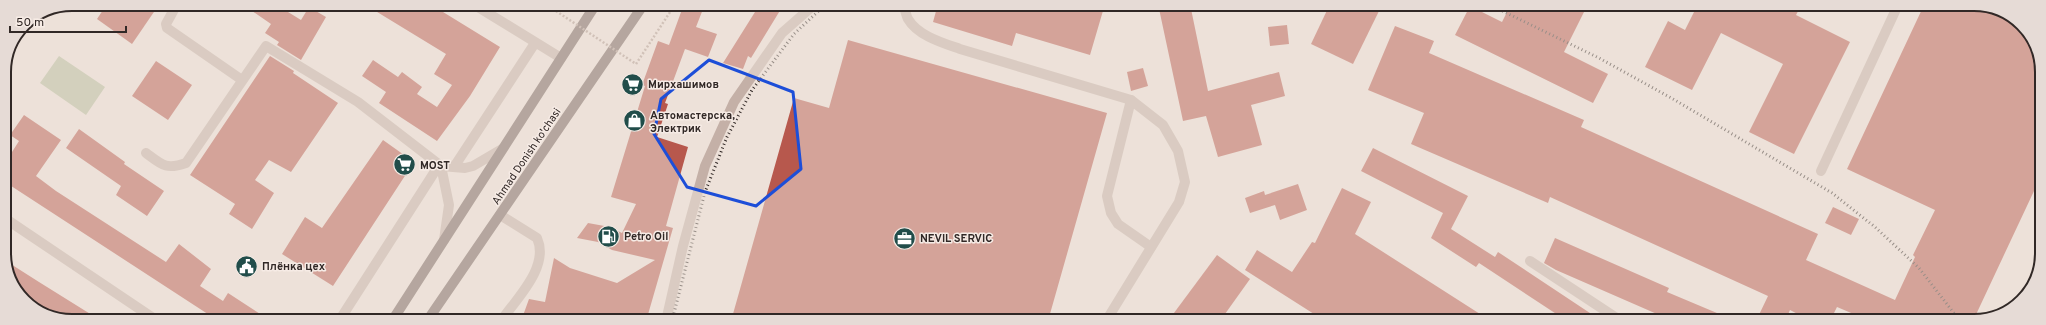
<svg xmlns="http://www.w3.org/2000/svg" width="2046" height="325" font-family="Overpass,sans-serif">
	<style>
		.green { fill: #b4ba9b }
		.building { fill: #b7584d }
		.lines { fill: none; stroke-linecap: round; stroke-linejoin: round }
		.path { stroke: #af9a91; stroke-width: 2.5; stroke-dasharray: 2 2; stroke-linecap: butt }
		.minor { stroke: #c4b0a7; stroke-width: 10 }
		.major { stroke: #725e59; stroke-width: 10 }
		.rail { stroke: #312826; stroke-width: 3; stroke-dasharray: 1 3; stroke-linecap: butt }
		.path-bridge { stroke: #af9a91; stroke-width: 2.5; stroke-dasharray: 2 2; stroke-linecap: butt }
		.marked { fill: none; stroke: #1d4ed8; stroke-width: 3; stroke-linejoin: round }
		.labels { text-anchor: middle; stroke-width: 3; stroke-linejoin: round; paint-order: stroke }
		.poi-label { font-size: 11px; font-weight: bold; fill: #312826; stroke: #f6ebe5; text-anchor: start }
		.street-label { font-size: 11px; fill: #312826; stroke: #f6ebe5 }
		.rim { fill: none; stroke: #312826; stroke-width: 2 }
	</style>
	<rect width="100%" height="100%" fill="#ede1d9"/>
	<polygon class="green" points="59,56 105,87 86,115 40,83"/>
	<g class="building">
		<polygon points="107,4 149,4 156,9 132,44 97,19"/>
		<polygon points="242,4 275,4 301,20 309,7 326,17 301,60 277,45 279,42 265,33 271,24"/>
		<polygon points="364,4 430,4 500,47 470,96 437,141 379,103 386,92 362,76 373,60 398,77 402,72 422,87 417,94 437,107 452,85 434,74 446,54"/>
		<polygon points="684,4 705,4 696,27 717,34 708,57 685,49 665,103 668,104 657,137 688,147 666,226 673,228 647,318 638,316 637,321 521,321 529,299 545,302 554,258 570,268 617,283 655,260 612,250 598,242 577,238 588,223 610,227 622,233 636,204 611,197 645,86 642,85 658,41 669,45"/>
		<polygon points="760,4 784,4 751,58 748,56 743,69 723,63"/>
		<polygon points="938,4 1105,4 1090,55 1016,33 1012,46 933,22"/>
		<polygon points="1158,4 1190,4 1208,91 1279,72 1285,96 1251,105 1262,145 1218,157 1206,116 1183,121"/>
		<polygon points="1330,4 1371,4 1380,9 1353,64 1311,44"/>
		<polygon points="1511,4 1588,4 1564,52 1608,74 1593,103 1455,35 1470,6 1502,22"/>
		<polygon points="1698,4 1802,4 1796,15 1850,42 1794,154 1749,132 1783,64 1721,33 1692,90 1645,67 1668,21 1685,30"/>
		<polygon points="1924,5 1983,5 2019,21 2041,58 2041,176 1973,321 1870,321 1837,307 1830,321 1811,321 1790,310 1785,321 1756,321 1768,296 1550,197 1548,203 1411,144 1424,113 1368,90 1395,26 1434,41 1429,53 1584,120 1581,127 1818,234 1806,260 1895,300 1915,257 1913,255 1935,210 1847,169"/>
		<polygon points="1287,25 1289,44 1270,46 1268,27"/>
		<polygon points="848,40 1107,113 1048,321 731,321 794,98 829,108"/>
		<polygon points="270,56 294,71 293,73 338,103 291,172 269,160 255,180 274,193 252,229 229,214 235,204 190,175"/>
		<polygon points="156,61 192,85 168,120 132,96"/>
		<polygon points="1143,68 1148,86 1131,91 1127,72"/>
		<polygon points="24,115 61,140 36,176 56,191 166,262 179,244 211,269 200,286 223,301 228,293 271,321 217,320 5,182 5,163 19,141 10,135"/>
		<polygon points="79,129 125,162 124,164 164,191 147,216 116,195 121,186 66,148"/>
		<polygon points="383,140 414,162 333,286 282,254 305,217 322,228"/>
		<polygon points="1373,148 1468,196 1451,229 1495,257 1498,252 1602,321 1567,321 1479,263 1476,267 1431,238 1443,213 1361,171"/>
		<polygon points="1298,184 1307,210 1280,220 1275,205 1250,213 1245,198 1264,191 1265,195"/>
		<polygon points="1342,188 1371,202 1355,234 1491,321 1325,321 1245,270 1257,250 1292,272 1312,242 1315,243"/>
		<polygon points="1833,207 1859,219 1851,235 1825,223"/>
		<polygon points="1555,238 1669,288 1667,292 1736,321 1673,321 1556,270 1544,263"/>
		<polygon points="1217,255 1250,279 1220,321 1168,321"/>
		<polygon points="6,261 39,282 100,320 63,320 27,304 6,271"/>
	</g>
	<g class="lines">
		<g class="path">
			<polyline points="556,11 560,4"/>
			<polyline points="636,64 674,6 671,4"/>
		</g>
		<g class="minor">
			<polyline points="177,4 166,24 167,28 242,80"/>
			<polyline points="473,4 561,58"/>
			<path d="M903,4C905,9 906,15 908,19C918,36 943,43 960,49L1131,100L1163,125L1178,151L1185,182L1179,202L1106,321"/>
			<polyline points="1131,100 1107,196 1111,213 1118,224 1151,247"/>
			<path d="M146,153C162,165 166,170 186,163L266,46L358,102L441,166L465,168L473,166L502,149"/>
			<polyline points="441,166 449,205 444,240"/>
			<polyline points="454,167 535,43"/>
			<polyline points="1821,171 1898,5"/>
			<path d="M500,215L537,238C550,267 516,299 501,321"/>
			<polyline points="6,219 156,320"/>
			<polyline points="1530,261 1621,321"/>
			<polyline points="339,321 439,165"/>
			<polyline points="666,321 683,246 705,166 734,102 782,33 815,4"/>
		</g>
		<g class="major">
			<polyline points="392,321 596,4"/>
			<polyline points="427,321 644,4"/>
		</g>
		<g class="rail">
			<polyline points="1488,4 1599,58 1673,99 1832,193 1875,227 1919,268 1960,321"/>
			<polyline points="672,321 705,192 727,137 752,90 794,34 826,4"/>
		</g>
		<polyline class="path-bridge" points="556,11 636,64"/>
	</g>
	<path d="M0 0H2046V325H0ZM709,60L793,92L801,169L756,206L687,187L654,134L661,99Z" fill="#ede1d9" fill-opacity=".55" fill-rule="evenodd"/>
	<path class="marked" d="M709,60L793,92L801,169L756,206L687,187L654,134L661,99Z"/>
	<defs>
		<symbol id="supermarket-disc" viewBox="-11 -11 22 22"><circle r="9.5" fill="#214d4a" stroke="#f6ebe5"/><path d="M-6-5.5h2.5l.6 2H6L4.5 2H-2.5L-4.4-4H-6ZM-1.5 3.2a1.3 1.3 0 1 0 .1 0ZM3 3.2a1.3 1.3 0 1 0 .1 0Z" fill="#fff"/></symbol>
		<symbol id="shop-disc" viewBox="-11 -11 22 22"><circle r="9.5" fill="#214d4a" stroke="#f6ebe5"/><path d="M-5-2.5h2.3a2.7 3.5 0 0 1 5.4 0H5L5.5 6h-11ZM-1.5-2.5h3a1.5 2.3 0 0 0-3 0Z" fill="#fff"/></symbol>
		<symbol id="fuel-disc" viewBox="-11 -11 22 22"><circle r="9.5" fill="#214d4a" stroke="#f6ebe5"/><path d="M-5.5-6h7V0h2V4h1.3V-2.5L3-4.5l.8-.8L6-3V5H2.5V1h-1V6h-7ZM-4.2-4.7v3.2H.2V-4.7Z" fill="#fff"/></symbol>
		<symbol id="office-disc" viewBox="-11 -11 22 22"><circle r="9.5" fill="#214d4a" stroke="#f6ebe5"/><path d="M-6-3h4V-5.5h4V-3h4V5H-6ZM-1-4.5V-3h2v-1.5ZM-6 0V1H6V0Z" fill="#fff"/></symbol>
		<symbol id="civic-disc" viewBox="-11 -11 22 22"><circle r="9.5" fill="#214d4a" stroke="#f6ebe5"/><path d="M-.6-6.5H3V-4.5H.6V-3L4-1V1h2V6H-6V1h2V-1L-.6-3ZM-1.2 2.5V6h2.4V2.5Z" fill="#fff"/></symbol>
	</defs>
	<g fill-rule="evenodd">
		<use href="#supermarket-disc" x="620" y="72" width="25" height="25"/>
		<use href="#shop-disc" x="622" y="108" width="25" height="25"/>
		<use href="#supermarket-disc" x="392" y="152" width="25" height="25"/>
		<use href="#fuel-disc" x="596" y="224" width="25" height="25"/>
		<use href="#office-disc" x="892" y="226" width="25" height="25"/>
		<use href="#civic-disc" x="234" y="254" width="25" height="25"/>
	</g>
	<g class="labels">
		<g class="poi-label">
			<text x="648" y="88">Мирхашимов</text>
			<text x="650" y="119">Автомастерска,<tspan x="650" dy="13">Электрик</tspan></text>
			<text x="420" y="169">MOST</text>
			<text x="624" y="240">Petro Oil</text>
			<text x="920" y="242">NEVIL SERVIC</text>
			<text x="262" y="270">Плёнка цех</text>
		</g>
		<g class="street-label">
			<text transform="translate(526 156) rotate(-56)" y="4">Ahmad Donish ko'chasi</text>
		</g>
	</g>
	<path d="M0 0H2046V325H0ZM72 11H1974A61 61 0 0 1 2035 72V253A61 61 0 0 1 1974 314H72A61 61 0 0 1 11 253V72A61 61 0 0 1 72 11Z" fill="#e6dbd6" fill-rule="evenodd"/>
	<path class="rim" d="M72 11H1974A61 61 0 0 1 2035 72V253A61 61 0 0 1 1974 314H72A61 61 0 0 1 11 253V72A61 61 0 0 1 72 11Z"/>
	<path d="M10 26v6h116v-6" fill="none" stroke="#312826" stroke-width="2"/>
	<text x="16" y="26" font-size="12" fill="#312826" stroke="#f6ebe5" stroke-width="3" paint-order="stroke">50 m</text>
</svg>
